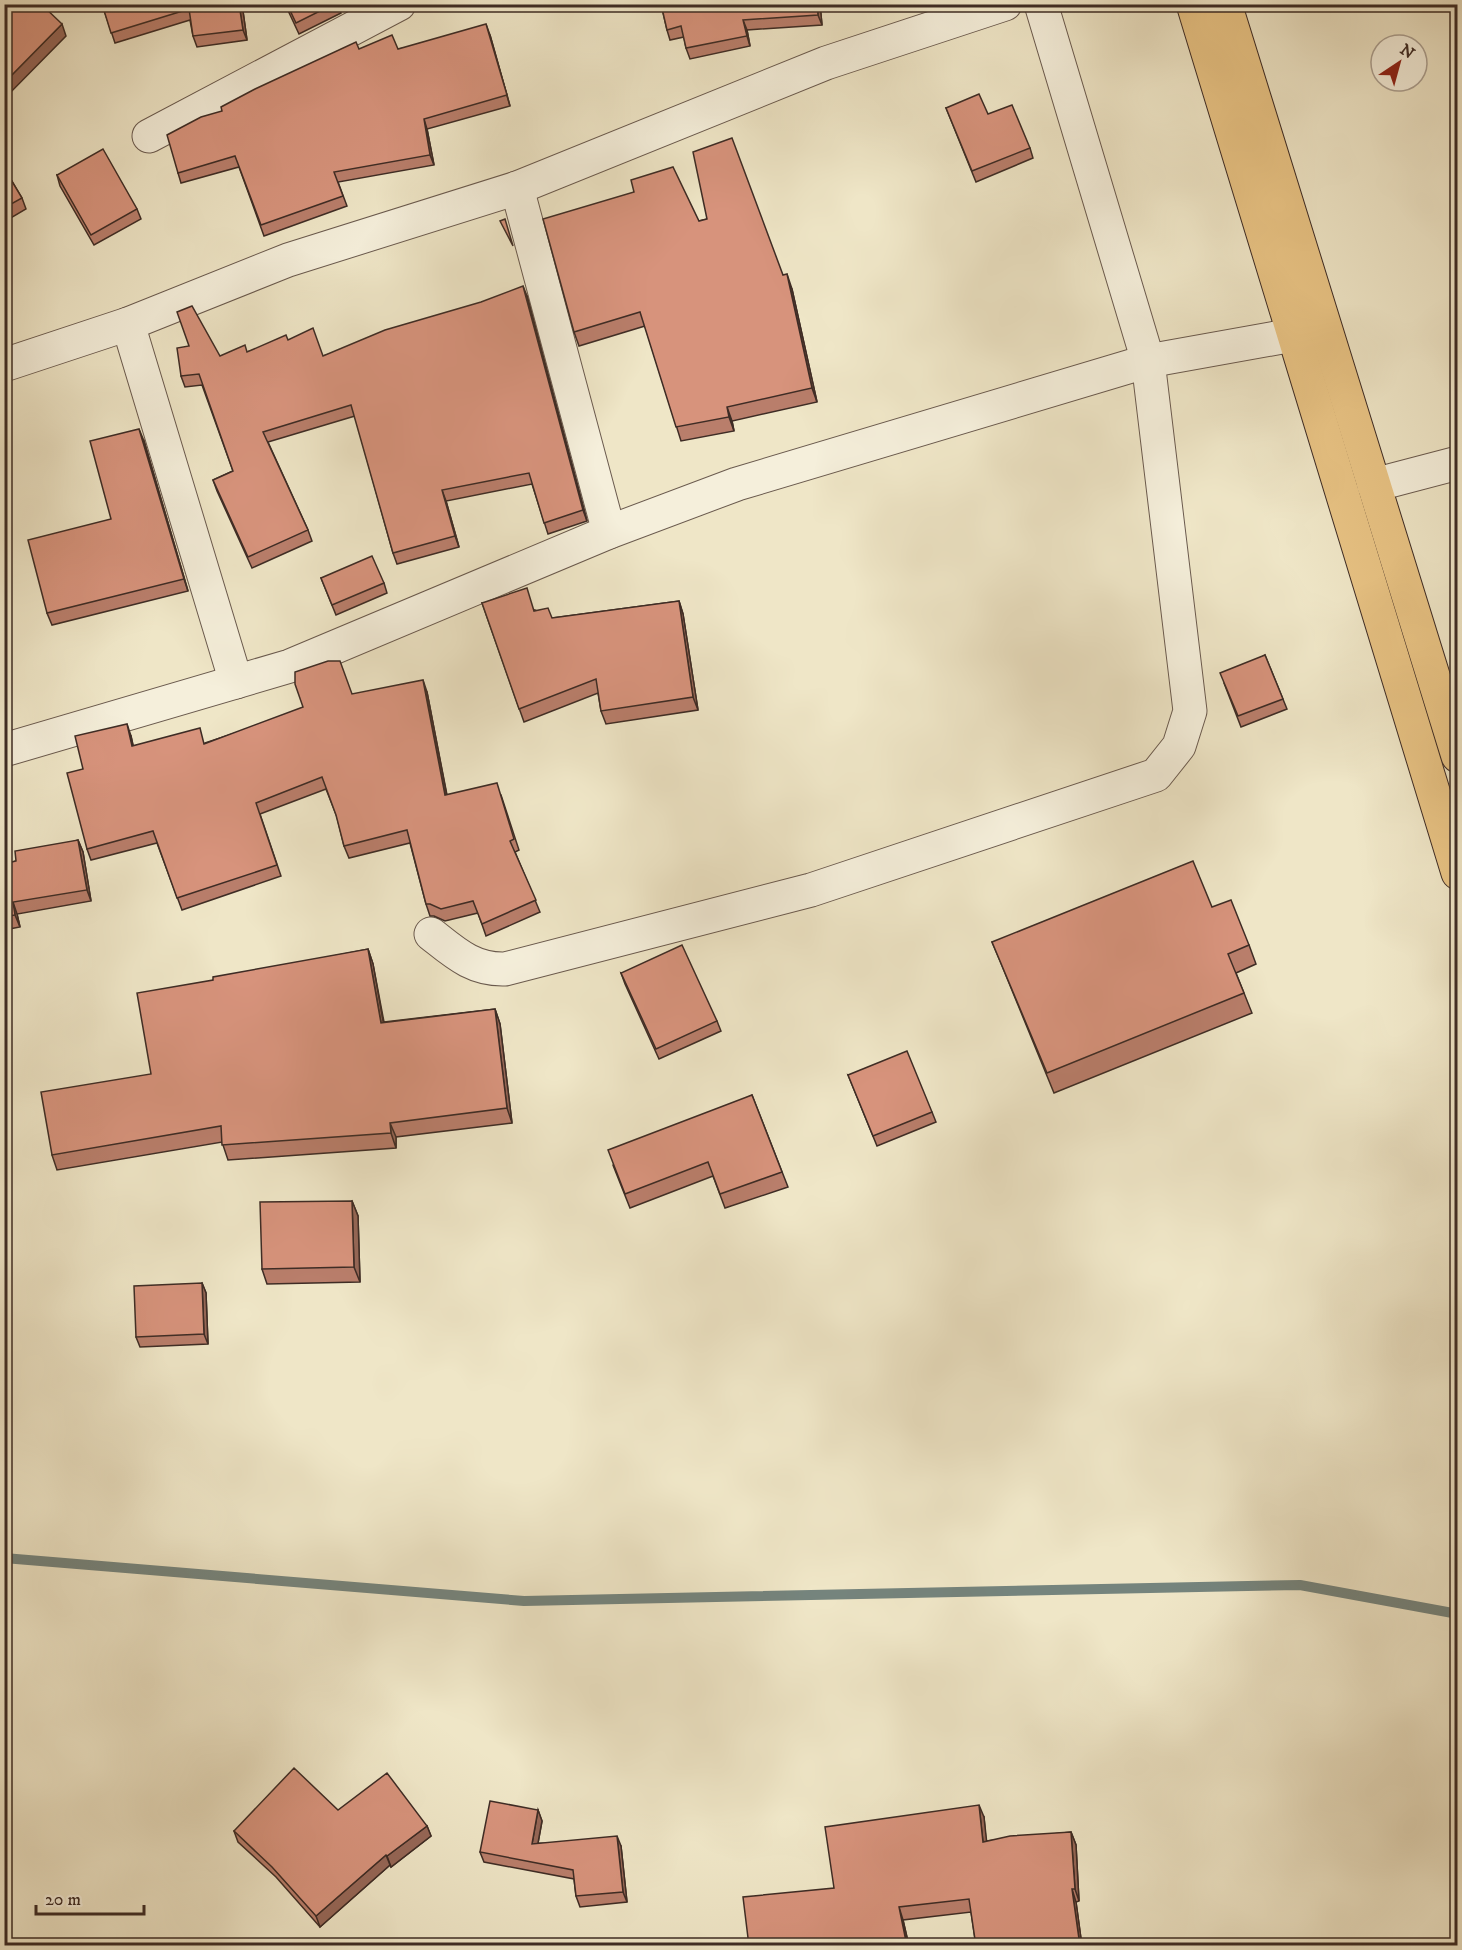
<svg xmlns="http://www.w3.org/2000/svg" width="1462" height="1950" font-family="'IM FELL DW Pica',serif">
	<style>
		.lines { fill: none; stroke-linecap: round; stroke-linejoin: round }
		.stream { stroke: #75847d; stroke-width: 10 }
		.street-casing { stroke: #6a5a4e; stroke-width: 35 }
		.primary-casing { stroke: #3e2c25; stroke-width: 35 }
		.street { stroke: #f5efdb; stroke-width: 33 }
		.primary { stroke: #e8c384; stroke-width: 33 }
		.wall { fill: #b97e6b; stroke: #3e2c25; stroke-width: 1.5 }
		.shaded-wall { fill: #966757; stroke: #3e2c25; stroke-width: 1.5 }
		.building { fill: #d7937c; stroke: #3e2c25; stroke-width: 1.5 }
	</style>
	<rect width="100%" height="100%" fill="#efe6c7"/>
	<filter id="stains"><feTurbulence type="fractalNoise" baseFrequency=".00333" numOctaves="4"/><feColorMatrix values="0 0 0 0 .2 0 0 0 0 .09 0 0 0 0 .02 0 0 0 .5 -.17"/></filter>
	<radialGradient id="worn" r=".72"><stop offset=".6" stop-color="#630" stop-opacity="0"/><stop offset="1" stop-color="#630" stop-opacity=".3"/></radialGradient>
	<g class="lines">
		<polyline class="stream" points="4,1558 524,1601 1300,1585 1458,1614"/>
		<defs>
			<g id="street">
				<polyline points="149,136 399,4"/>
				<polyline points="517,188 609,532"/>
				<polyline points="128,324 236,682"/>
				<polyline points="4,365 128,324 288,260 517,188 826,63 1005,4"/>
				<polyline points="1374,485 1458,463"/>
				<polyline points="4,750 290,666 609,532 737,484 1148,361 1293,335"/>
				<path d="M431,934C455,953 473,970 505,969L811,890L1156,775L1179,746L1190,711L1148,361L1041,4"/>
			</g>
			<g id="primary">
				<polyline points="1193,4 1458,873"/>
				<polyline points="1225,4 1458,756"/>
			</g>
		</defs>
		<use href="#street" class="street-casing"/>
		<use href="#primary" class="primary-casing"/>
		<use href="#street" class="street"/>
		<use href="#primary" class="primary"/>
	</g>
	<g class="wall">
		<polygon points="102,4 242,4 247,40 197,47 193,36 190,20 115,43"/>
		<polygon points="285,4 338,4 341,13 299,34"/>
		<polygon points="661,4 820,4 822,25 747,30 750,46 690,59 686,48 684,37 670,40 667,30"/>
		<polygon points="490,35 510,106 427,129 434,165 338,182 347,206 264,236 239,167 181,183 178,173 222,111 359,49 398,49"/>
		<polygon points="946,108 988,114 1030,148 1033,158 976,182"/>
		<polygon points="4,168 22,198 26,209 4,222"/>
		<polygon points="57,175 137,209 141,219 94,245 60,186"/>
		<polygon points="707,219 783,275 792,289 817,402 732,421 734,431 681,441 645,326 579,346 574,332 699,221"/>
		<polygon points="527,296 587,521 548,534 532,484 446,501 459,547 397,564 393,553 355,416 268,442 308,530 312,541 252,568 217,491 213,480 233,471 202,385 185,387 181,376 220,356 247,352 288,340 323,356"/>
		<polygon points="144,441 188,591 52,625 47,613 111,519"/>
		<polygon points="4,521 8,534 4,536"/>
		<polygon points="321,578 384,583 387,593 336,615"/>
		<polygon points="679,601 683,614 698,710 606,724 601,711 598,693 524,722 482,603 535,610 552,618"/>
		<polygon points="1265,655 1287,709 1241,727 1224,683"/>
		<polygon points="427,692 447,795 501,795 519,850 515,852 540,912 486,936 478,913 445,921 434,916 430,916 426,904 410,843 349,858 344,846 337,817 326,789 260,814 281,876 182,910 157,843 91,860 87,849 83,769 131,736 133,746 205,743 352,694"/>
		<polygon points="78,840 83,852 91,901 17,914 20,927 4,930 4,864 16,861"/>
		<polygon points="1212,907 1249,945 1256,964 1236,973 1252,1013 1054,1093 1000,961 992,942"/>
		<polygon points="368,949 373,964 384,1022 495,1009 500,1024 512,1123 396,1137 396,1148 228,1160 222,1142 57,1170 52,1155 151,1074 213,980"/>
		<polygon points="621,973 717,1021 721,1031 659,1059 625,984"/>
		<polygon points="848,1075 932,1112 936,1122 877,1146"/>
		<polygon points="752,1095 788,1187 725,1208 713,1176 630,1208 613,1165"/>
		<polygon points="352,1201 358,1216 360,1282 267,1284 262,1269"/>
		<polygon points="202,1283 206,1293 208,1344 140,1347 136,1337"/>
		<polygon points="338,1810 427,1826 431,1836 391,1867 390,1865 320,1927 276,1877 238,1842 234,1831"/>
		<polygon points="538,1810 542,1821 538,1843 621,1846 627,1902 580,1907 576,1896 574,1879 484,1862 480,1852"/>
		<polygon points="984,1817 986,1841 1071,1832 1076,1845 1079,1901 1076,1902 1082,1946 976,1946 971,1912 903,1920 909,1946 749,1946 834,1888"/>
	</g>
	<g class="shaded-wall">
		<polygon points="239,4 242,4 247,40 243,30"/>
		<polygon points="817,4 820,4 822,25 818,15"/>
		<polygon points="743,20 747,30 750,46 747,36"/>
		<polygon points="62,24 66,36 4,99 4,83"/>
		<polygon points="486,24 490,35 510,106 507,95"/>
		<polygon points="424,119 427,129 434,165 430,155"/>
		<polygon points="787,274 792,289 817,402 812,388"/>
		<polygon points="523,286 527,296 587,521 583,510"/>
		<polygon points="727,407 732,421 734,431 729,417"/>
		<polygon points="139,429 144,441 188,591 184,579"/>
		<polygon points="442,490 446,501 459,547 455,536"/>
		<polygon points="679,601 683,614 698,710 693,697"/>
		<polygon points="423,680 427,692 449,807 445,795"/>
		<polygon points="127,724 131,736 136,758 132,746"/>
		<polygon points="78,840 83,852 91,901 87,890"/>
		<polygon points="13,902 17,914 20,927 15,915"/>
		<polygon points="368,949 373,964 386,1038 381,1023"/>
		<polygon points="495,1009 500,1024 512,1123 507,1108"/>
		<polygon points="390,1123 396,1137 396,1148 391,1133"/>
		<polygon points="352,1201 358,1216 360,1282 354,1267"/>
		<polygon points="202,1283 206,1293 208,1344 204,1334"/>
		<polygon points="979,1805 984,1817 988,1854 983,1842"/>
		<polygon points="538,1810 542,1821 536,1854 532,1844"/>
		<polygon points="427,1826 431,1836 391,1867 387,1856"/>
		<polygon points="1071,1832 1076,1845 1079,1901 1075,1889"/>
		<polygon points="617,1836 621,1846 627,1902 623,1892"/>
		<polygon points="386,1855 390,1865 320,1927 316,1916"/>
		<polygon points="1072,1889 1076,1902 1082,1946 1080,1946"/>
		<polygon points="899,1907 903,1920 909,1946 907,1946"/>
	</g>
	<g class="building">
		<polygon points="41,4 62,24 4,83 4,5"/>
		<polygon points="102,4 239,4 243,30 193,36 189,9 111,33"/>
		<polygon points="287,4 334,4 296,23"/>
		<polygon points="661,4 817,4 818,15 743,20 747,36 686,48 681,26 667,30"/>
		<polygon points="486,24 507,95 424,119 430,155 334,172 343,196 261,225 235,156 178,173 167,135 201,117 222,111 221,107 255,89 356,42 359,49 392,35 398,49"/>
		<polygon points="979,94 988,114 1012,105 1030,148 972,171 946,108"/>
		<polygon points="732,138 783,275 787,274 812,388 727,407 729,417 676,427 640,312 574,332 543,219 634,192 631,180 673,167 699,221 707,219 693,152"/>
		<polygon points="103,149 137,209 91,235 57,175"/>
		<polygon points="4,168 22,198 4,208"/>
		<polygon points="505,219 513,246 500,221"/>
		<polygon points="523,286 583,510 544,523 529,473 442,490 455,536 393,553 351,405 263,432 308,530 248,557 213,480 233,471 199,374 181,376 177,348 189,346 177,312 192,306 220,356 245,345 247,352 286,335 288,340 313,328 323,356 385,330 481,302"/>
		<polygon points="139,429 184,579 47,613 28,540 111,519 90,441"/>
		<polygon points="372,556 384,583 332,605 321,578"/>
		<polygon points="527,588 534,611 548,608 552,618 679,601 693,697 601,711 596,679 519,709 482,603"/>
		<polygon points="1265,655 1283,699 1238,716 1220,673"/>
		<polygon points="328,661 340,661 352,694 423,680 445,795 497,783 514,839 510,841 536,900 482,924 473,901 441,909 430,904 426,904 407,830 344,846 336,815 322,777 256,803 277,865 177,898 153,831 87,849 67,773 83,769 75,736 127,724 132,746 200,728 204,744 303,707 295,684 295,672"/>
		<polygon points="78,840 87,890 13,902 15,915 4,917 4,864 16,861 15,851"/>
		<polygon points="1193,861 1212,907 1231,900 1249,945 1228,954 1244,993 1047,1073 992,942"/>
		<polygon points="682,945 717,1021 656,1049 621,973"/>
		<polygon points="368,949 381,1023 495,1009 507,1108 390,1123 391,1133 222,1145 221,1126 52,1155 41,1092 151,1074 137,993 213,980 213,977"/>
		<polygon points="907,1051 932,1112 873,1136 848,1075"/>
		<polygon points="752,1095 782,1172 720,1194 708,1162 625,1194 608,1150"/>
		<polygon points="352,1201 354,1267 262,1269 260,1202"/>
		<polygon points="202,1283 204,1334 136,1337 134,1286"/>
		<polygon points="294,1768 338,1810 387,1773 427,1826 387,1856 386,1855 316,1916 272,1867 234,1831"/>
		<polygon points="490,1801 538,1810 532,1844 617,1836 623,1892 576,1896 573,1870 480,1852"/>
		<polygon points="979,1805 983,1842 1010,1836 1071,1832 1075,1889 1072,1889 1080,1946 976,1946 969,1899 899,1907 907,1946 749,1946 743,1897 834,1888 825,1827"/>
	</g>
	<rect width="1462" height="1950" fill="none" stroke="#efe6c7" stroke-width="24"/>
	<rect x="6" y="6" width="1450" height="1938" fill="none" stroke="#3e2c25" stroke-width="3"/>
	<rect x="12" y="12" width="1438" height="1926" fill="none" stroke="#3e2c25" stroke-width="1.5"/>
	<g transform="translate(1399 63) rotate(36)"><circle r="28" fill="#f5efdb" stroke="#aca192" stroke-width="1.5"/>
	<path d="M0-4.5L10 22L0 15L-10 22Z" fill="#8f2418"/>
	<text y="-9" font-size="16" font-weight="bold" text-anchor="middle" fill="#3e2c25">N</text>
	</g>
	<path d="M36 1905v9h108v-9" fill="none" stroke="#3e2c25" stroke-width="3"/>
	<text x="45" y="1905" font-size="18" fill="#3e2c25" stroke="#f5efdb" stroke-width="4.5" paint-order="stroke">20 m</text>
	<rect width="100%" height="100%" filter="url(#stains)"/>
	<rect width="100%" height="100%" fill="url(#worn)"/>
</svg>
